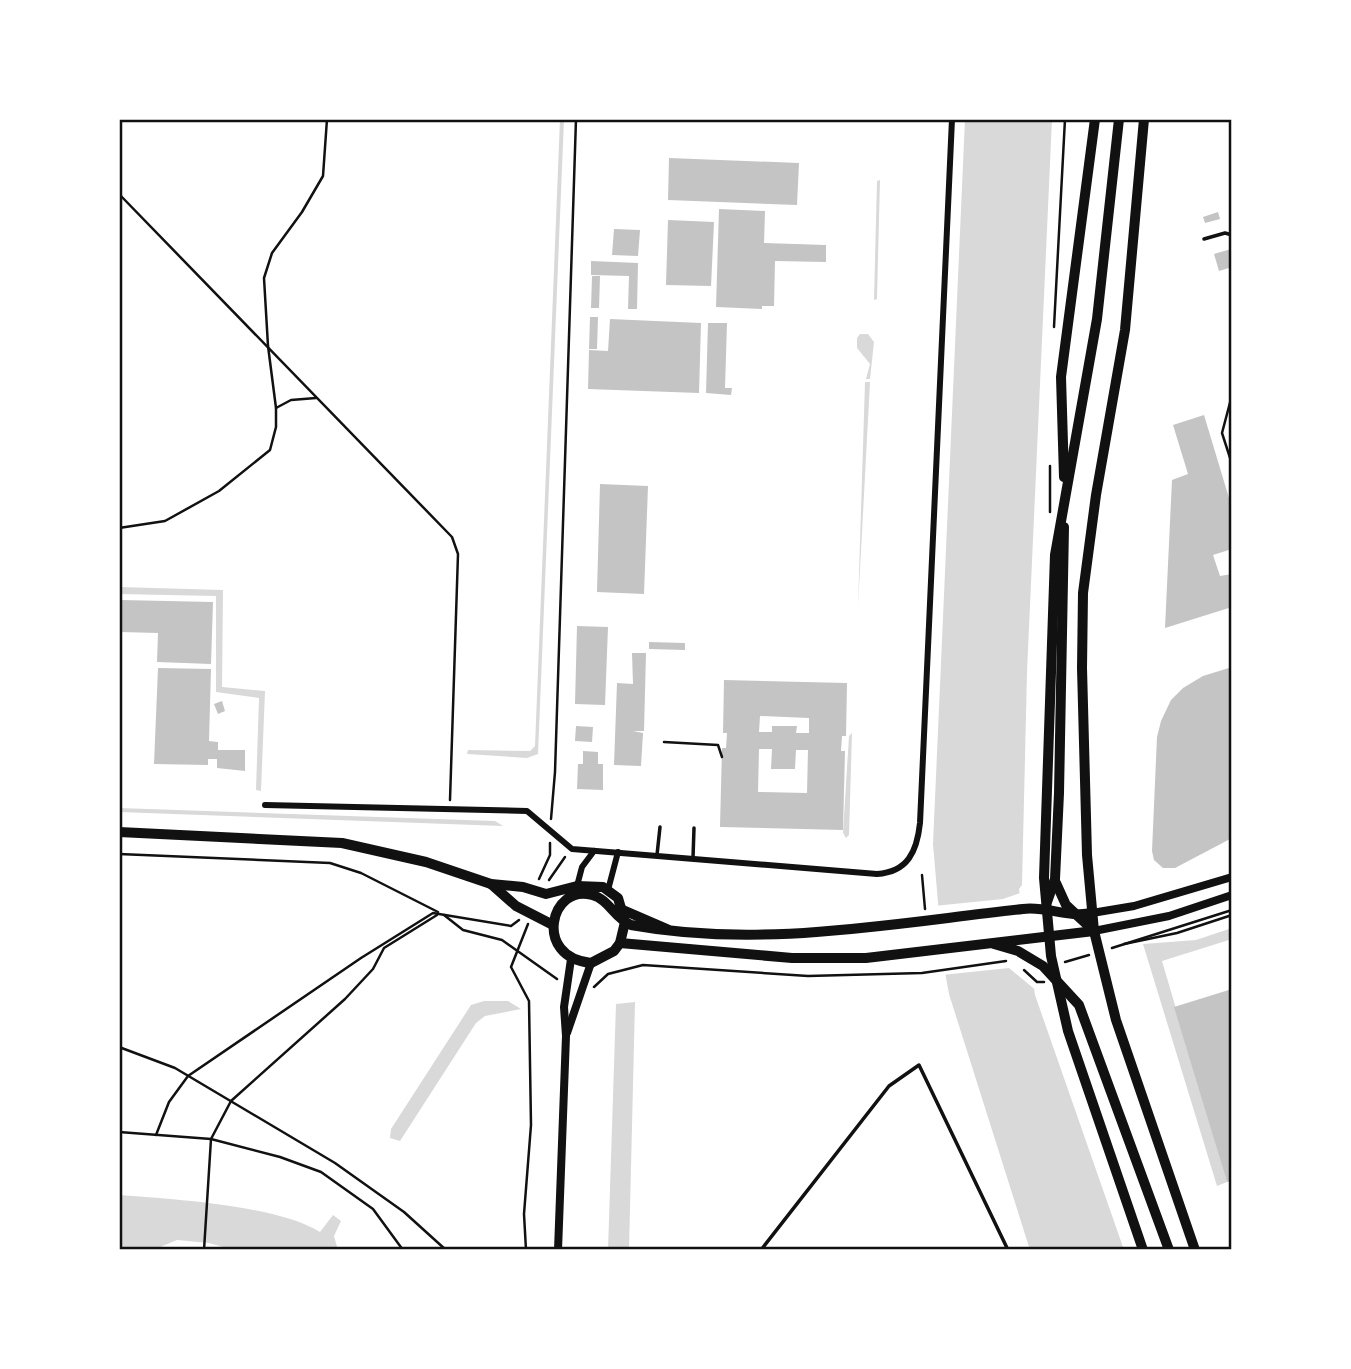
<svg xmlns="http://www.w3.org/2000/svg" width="1351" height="1369" font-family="Figtree,sans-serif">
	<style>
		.water { fill: #d9d9d9 }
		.pier { fill: #fff }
		.building { fill: #c4c4c4; fill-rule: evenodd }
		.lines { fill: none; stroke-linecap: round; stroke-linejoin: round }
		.path { stroke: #111; stroke-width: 2.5 }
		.service { stroke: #111; stroke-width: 3.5 }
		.minor { stroke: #111; stroke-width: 6 }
		.tertiary { stroke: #111; stroke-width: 8 }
		.primary { stroke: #111; stroke-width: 10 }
		.neatline { fill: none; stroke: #111; stroke-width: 2.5 }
	</style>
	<rect width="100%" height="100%" fill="#fff"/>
	<g class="water">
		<polygon points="560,119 564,119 538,754 527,758 467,754 468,750 530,751 535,746"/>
		<polygon points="965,119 1052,119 1027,672 1022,885 1019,889 1035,995 1124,1250 1030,1250 949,994 943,961 933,844"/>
		<polygon points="880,180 877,299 874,300 877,181"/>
		<polygon points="860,334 868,334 874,342 870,379 866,379 870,364 857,348 857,338"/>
		<polygon points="865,382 870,382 858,607"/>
		<polygon points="119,587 223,590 222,687 265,691 261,791 256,790 259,698 216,692 216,596 119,594"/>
		<polygon points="852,733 849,835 846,838 843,833 849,736"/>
		<polygon points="119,808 495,821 503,826 119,812"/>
		<polygon points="1232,928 1232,939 1162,961 1227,1182 1217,1186 1143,944 1196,940"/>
		<polygon points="484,1001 508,1001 521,1009 485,1016 476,1023 400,1141 390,1138 391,1129 471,1005"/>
		<polygon points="635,1002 629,1250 608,1250 616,1004"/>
		<path d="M119,1195C171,1199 277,1205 320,1232L333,1215L341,1221L334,1236L338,1250H234L209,1243L177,1240L153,1250H119Z"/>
	</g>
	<polygon class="pier" points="1023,892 1038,992 1009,968 942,975 934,906 1003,899"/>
	<g class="building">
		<polygon points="669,158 799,163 797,205 668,200"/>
		<polygon points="719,209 765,211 764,243 826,245 826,262 775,261 774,306 762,306 762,309 716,307"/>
		<polygon points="1218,212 1220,219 1205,223 1203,217"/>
		<polygon points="668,220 714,222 711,286 666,285"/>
		<polygon points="614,229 640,230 638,256 612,255"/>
		<polygon points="1231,249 1232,267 1219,271 1214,254"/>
		<polygon points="591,261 638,263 637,309 628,309 629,276 591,275"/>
		<polygon points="592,276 600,276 599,308 591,308"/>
		<polygon points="590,317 598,317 597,349 589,349"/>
		<polygon points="610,319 701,323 699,393 588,389 589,350 608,351"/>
		<polygon points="708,323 727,323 725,388 732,388 731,395 706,393"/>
		<polygon points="1204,415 1232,508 1232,549 1213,555 1220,576 1232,574 1232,607 1165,628 1172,480 1188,474 1173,425"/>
		<polygon points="600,484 648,486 644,594 597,592"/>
		<polygon points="121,600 213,602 211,664 157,662 158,633 120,632"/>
		<polygon points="577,626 608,627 605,705 575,704"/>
		<polygon points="649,642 685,643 685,650 649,649"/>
		<polygon points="632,653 646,653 644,731 633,731 643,733 641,766 614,765 617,683 633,684"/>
		<polygon points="1232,667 1232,838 1175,868 1163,868 1154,860 1152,851 1157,737 1161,721 1171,700 1183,688 1203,676"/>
		<polygon points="158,668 211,669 209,741 218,742 218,750 245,750 245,771 217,768 217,759 208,759 208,765 154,764"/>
		<path d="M724,680L847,683L846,736H842L841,751H845L843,830L720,827L722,748H726L727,733H723ZM760,716L809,718V733H796L797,726H772V732H759ZM759,749H772L771,769H795L796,750H808L807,793L758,792Z"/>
		<polygon points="222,701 225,711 218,714 214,704"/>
		<polygon points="576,726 593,727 592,742 575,741"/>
		<polygon points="583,751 598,752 598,764 603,764 603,790 577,789 578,764 583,764"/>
		<polygon points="1232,989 1232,1181 1227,1182 1174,1007"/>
	</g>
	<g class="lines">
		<g class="path">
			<polyline points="119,194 452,537 458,554 450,800"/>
			<polyline points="1054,327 1065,119"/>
			<polyline points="1232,395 1222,433 1232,464"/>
			<polyline points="276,408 291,400 316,398"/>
			<polyline points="1050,512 1050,466"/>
			<polyline points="119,528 165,521 219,491 270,450 276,427 276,408 268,346 264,278 272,253 302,212 323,176 327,119"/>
			<polyline points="664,742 718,745 722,757"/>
			<polyline points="551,819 555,772 576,119"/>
			<polyline points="119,854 330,863 361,873 438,912"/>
			<polyline points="922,875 925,909"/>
			<polyline points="539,879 550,855 550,843"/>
			<polyline points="549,880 565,857"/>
			<polyline points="444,915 463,930 502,940 557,979"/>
			<polyline points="1124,944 1177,933 1232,915"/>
			<polyline points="1112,948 1232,910"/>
			<polyline points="1065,962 1089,955"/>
			<polyline points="1024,970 1037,982 1044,982"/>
			<polyline points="594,987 608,974 643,965 808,976 922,973 1006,961"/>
			<polyline points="119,1047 175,1068 335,1163 404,1212 446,1250"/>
			<polyline points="119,1132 211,1139 280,1157 321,1172 373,1209 403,1250"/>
			<polyline points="156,1135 169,1102 188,1076 361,958 433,913 511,926 519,920"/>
			<polyline points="204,1250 211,1139 231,1101 345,999 373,969 384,948 437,915"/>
			<polyline points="526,1250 524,1214 531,1125 529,1001 511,967 528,924"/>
		</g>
		<g class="service">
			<polyline points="1230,119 1232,124"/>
			<polyline points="1204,239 1225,233 1232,235"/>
			<polyline points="657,855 660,827"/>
			<polyline points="693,858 694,828"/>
			<polyline points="761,1250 889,1086 919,1065 1008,1250"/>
		</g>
		<g class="minor">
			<path d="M265,805L527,811L572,849L877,874C908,872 917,851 920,823L952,119"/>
			<polyline points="577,886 582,867 594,851"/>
			<polyline points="608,890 618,852"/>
		</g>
		<g class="tertiary">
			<polyline points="1092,913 1134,906 1232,877"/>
			<polyline points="1094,931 1169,916 1232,895"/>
			<polyline points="567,1033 591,963"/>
			<polyline points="558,1250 566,1036 564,1007 571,959"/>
		</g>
		<g class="primary">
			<polyline points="1119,119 1097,319 1055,555 1044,878 1051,956 1068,1031 1143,1250"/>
			<polyline points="1144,119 1125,330 1096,495 1083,593 1082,668 1087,855 1094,931 1116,1020 1195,1250"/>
			<polyline points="1064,477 1061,377 1095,119"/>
			<path d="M119,832L342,843L426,862L491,884L523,887L546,894L577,886L603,887L618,898L625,922L620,943L614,951L591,963C532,957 551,883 592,895C609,899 614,918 631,925C762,949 893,923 1023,909C1047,906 1068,918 1092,913"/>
			<polyline points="1056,883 1066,905 1094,931"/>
			<polyline points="491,884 516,906 553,925"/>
			<polyline points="1047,902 1055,879 1059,793 1064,527"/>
			<polyline points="623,910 667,929"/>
			<polyline points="620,943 792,958 866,958 1094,931"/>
			<polyline points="994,944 1018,951 1043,966 1079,1005 1169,1250"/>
		</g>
	</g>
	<rect width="1351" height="1369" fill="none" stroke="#ffffff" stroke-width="242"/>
	<rect x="121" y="121" width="1109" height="1127" class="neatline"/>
</svg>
